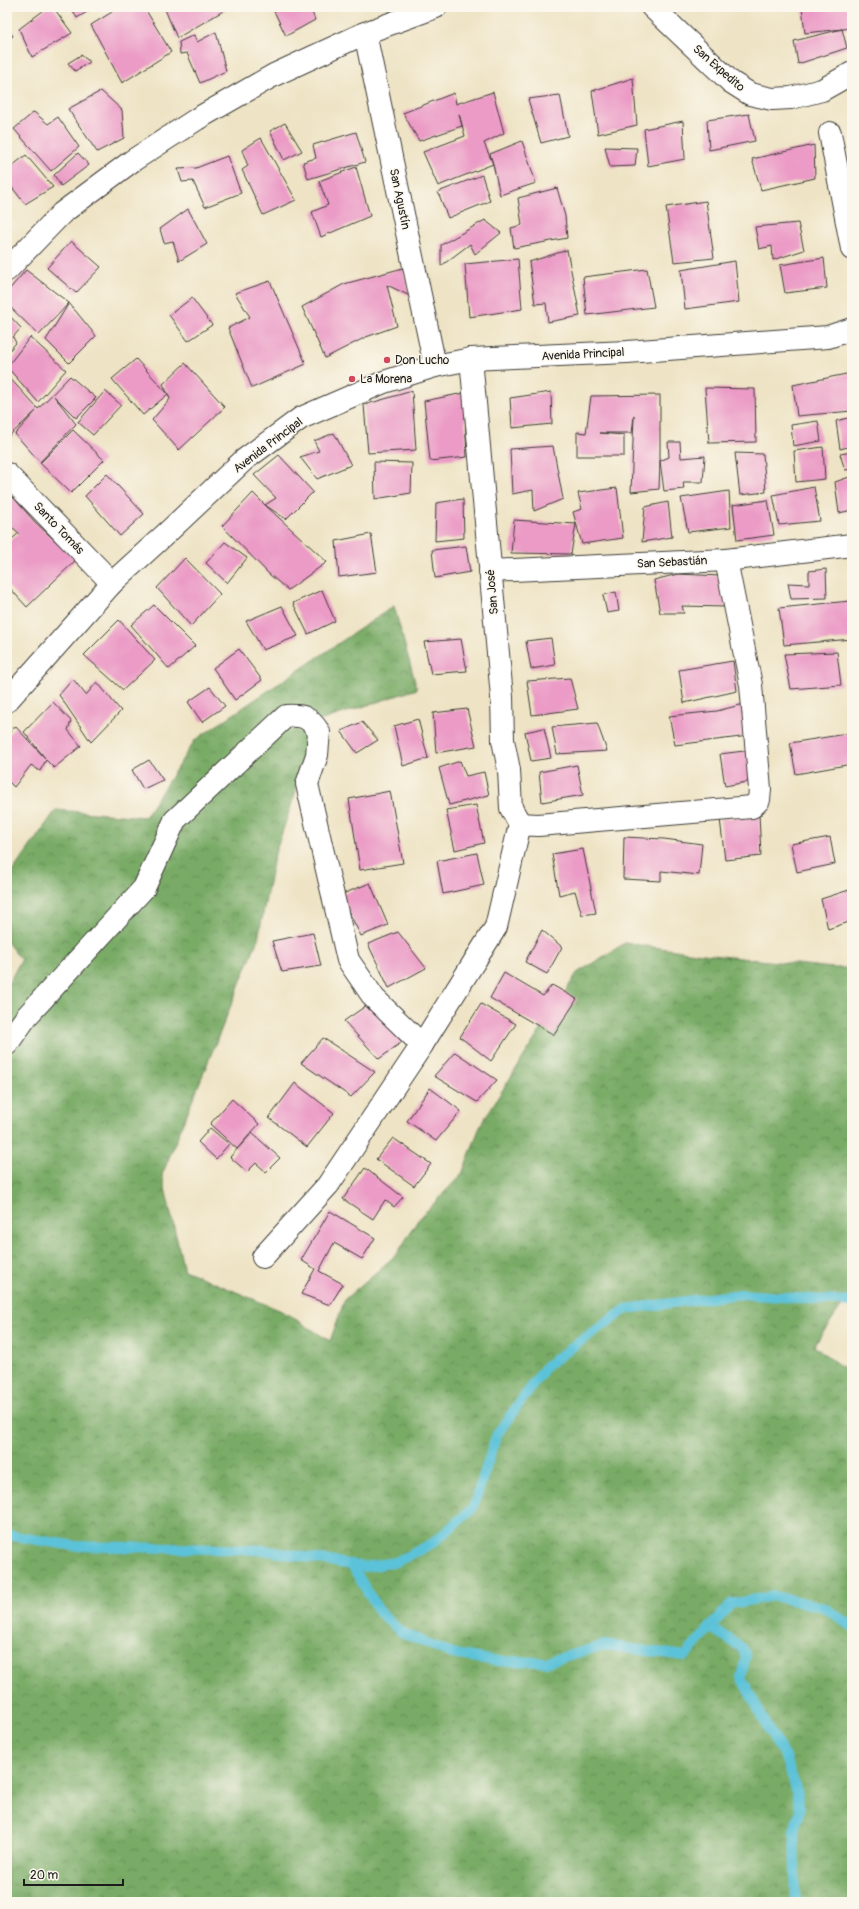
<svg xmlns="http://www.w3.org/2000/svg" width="859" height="1909" font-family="Pangolin,sans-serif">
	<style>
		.forest { fill: url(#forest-crowns); stroke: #4a6441 }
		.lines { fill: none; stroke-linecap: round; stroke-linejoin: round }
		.stream { stroke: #5cc2d9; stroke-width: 10 }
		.building { fill: #eb9bc6 }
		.minor-casing { stroke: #3c3a35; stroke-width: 24 }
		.minor { stroke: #fff; stroke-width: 22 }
		.poi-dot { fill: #d1495b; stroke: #fbf7ec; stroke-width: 1.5 }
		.labels { text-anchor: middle; stroke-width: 3; stroke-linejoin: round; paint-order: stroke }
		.street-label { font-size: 12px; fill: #1c1c1c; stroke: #fbf7ec }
		.poi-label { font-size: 12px; fill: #1c1c1c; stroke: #fbf7ec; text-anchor: start }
	</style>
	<defs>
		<pattern id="forest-crowns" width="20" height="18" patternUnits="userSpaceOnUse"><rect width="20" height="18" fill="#79ab66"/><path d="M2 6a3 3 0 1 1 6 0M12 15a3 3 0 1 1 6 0" fill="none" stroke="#628a53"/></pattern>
	</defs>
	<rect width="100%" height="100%" fill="#fbf7ec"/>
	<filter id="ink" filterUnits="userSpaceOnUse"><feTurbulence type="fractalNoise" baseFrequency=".025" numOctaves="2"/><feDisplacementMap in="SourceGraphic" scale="8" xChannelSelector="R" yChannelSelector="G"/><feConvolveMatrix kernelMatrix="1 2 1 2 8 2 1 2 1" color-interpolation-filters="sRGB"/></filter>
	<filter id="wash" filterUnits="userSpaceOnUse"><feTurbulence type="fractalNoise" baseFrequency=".012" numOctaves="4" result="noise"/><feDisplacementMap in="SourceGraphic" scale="16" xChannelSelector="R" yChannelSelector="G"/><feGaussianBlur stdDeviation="0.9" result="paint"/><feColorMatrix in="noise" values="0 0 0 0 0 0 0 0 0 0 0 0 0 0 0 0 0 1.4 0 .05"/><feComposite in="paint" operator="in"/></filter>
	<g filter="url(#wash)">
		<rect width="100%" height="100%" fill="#eee3c4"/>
		<polygon class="forest" points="394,606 417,689 319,721 274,857 258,939 162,1175 184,1270 284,1312 330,1341 345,1299 397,1254 418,1220 462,1174 481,1124 577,973 625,943 703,954 833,968 852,968 852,1290 814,1346 852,1375 852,1902 7,1902 7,986 21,960 7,942 7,879 56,810 145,817 195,740"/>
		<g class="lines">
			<g class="stream">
				<polyline points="7,1535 75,1546 263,1550 365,1567 396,1562 433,1543 473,1508 497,1434 547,1365 626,1309 741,1294 852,1302"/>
				<polyline points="351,1564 380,1613 401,1632 452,1654 498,1661 547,1662 604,1645 685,1656 731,1604 773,1596 823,1607 852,1626"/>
				<polyline points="710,1627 741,1647 746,1656 741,1677 774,1739 783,1752 794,1782 800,1809 794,1831 796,1902"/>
			</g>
		</g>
		<g id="blocks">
			<g class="building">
				<polygon points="48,7 53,7 72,33 32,57 19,29"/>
				<polygon points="71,7 95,7 77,18"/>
				<polygon points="120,7 144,7 171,52 122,83 91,25"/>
				<polygon points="164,7 230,7 177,38"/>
				<polygon points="272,7 310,7 315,20 286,36"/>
				<polygon points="802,7 852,7 852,28 805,33"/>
				<polygon points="7,27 13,36 7,41"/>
				<polygon points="842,29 847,48 798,64 794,41"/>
				<polygon points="216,32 226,71 200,83 187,53 180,54 179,42 194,35 197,42"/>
				<polygon points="81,55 90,62 75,71 68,63"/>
				<polygon points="633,78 637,125 598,134 592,91"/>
				<polygon points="101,91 122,110 124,138 97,152 68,109"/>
				<polygon points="493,92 504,133 484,143 493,164 490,154 522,141 536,183 500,195 493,164 438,186 423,152 465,136 459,114 462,126 419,141 403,113 454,93 456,104"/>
				<polygon points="560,95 568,136 541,143 528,99"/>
				<polygon points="34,112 48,124 58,117 79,147 51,171 14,129"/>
				<polygon points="749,114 755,141 709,150 707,120"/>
				<polygon points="683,121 685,159 648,166 644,129"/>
				<polygon points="285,123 302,151 284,160 270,131"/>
				<polygon points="356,132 365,162 308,179 303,162 316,158 313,145"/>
				<polygon points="261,138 296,200 263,215 242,170 248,166 242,150"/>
				<polygon points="814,145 815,178 761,190 752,159"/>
				<polygon points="605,147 637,148 635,166 610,167"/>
				<polygon points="78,153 89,165 61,186 54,175"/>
				<polygon points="26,155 53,187 25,204 7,181 7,170"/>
				<polygon points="227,156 241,193 205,207 193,181 182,182 178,169 196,168"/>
				<polygon points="356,167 370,216 321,237 312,212 328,205 319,181"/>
				<polygon points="482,175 490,201 448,218 438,192"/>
				<polygon points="557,188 565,216 567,238 514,248 511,228 522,225 518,198"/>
				<polygon points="706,201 714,258 674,262 666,207"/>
				<polygon points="188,209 207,244 179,261 173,241 164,243 160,229"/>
				<polygon points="485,220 501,233 475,254 470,244 441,266 441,245"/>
				<polygon points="798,223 804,250 773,260 772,246 759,249 755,227"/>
				<polygon points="71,241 101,267 76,293 47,268"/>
				<polygon points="567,250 580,316 548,322 546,303 535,304 529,262"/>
				<polygon points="824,258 827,288 785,293 780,265"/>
				<polygon points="518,259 522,309 469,317 465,264"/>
				<polygon points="735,261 739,302 685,309 681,270"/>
				<polygon points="403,268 410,296 387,285 397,326 366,337 325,358 302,307 344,284"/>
				<polygon points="647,269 654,307 587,315 583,277"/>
				<polygon points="26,270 69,303 96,336 69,363 46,340 69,303 39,335 7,304 7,292"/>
				<polygon points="270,281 306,364 252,388 228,328 250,317 235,293"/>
				<polygon points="192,298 212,325 188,341 169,315"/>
				<polygon points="7,313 21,328 13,337 16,343 7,353"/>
				<polygon points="30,337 66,370 38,402 7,367"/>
				<polygon points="136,359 168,394 163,384 185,363 225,407 179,450 152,420 170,399 168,394 143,415 112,379"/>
				<polygon points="851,373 852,411 797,416 793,385"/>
				<polygon points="7,375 38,409 70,376 96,398 76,418 54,396 76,424 40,462 15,434 36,411 9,436 7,433"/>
				<polygon points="705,388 755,389 756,442 709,443"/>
				<polygon points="105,391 121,405 93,435 78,422"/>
				<polygon points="412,391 416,450 368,453 364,405"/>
				<polygon points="551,392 552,424 512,428 510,398"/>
				<polygon points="464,393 467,457 430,461 424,401"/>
				<polygon points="660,395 660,461 669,457 668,442 680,442 681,458 705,456 703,482 683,482 684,489 664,491 660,461 659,489 631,492 634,416 632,433 599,433 624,435 624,456 577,456 577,432 586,433 591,396"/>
				<polygon points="852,417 852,446 840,449 836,421"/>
				<polygon points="818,421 821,441 793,446 791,425"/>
				<polygon points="73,430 104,460 71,493 40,463"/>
				<polygon points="334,433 351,465 317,479 300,457 319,451 314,441"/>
				<polygon points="553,446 563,499 534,511 533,490 512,494 510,449"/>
				<polygon points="823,447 825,479 796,482 794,451"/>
				<polygon points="852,452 852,469 845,470 840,454"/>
				<polygon points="735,453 763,454 766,492 740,495"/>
				<polygon points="279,455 313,492 286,519 265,505 327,562 288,590 270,575 222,526 253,493 265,505 276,498 254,475"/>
				<polygon points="374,462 412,463 411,493 375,499"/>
				<polygon points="107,474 144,514 120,536 85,496"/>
				<polygon points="852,476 852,510 839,513 835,482"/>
				<polygon points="814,487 820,521 779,525 773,495"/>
				<polygon points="617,488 623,538 582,544 573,512 582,509 578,493"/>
				<polygon points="729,491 731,527 688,532 681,498"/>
				<polygon points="13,497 34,521 76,560 27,607 7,585 7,550 9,549 7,543 19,533 7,523 7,503"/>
				<polygon points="463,499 464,538 435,541 436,503"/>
				<polygon points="768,500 774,535 737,540 733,505"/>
				<polygon points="668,502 672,537 642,542 645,507"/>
				<polygon points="514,520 576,524 571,554 511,553"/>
				<polygon points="371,534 377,572 339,577 336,541"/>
				<polygon points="225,542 247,558 227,583 206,563"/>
				<polygon points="466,546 470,572 435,578 432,550"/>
				<polygon points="185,558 220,594 191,626 157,588"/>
				<polygon points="826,569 827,598 791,599 788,583 809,584 809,571"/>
				<polygon points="678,574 721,576 726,607 682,606 684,613 660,613 654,580"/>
				<polygon points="322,590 335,621 308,634 293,603"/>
				<polygon points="616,592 619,611 607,613 603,595"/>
				<polygon points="850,601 852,639 784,645 779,608"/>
				<polygon points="154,605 195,646 169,669 131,625"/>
				<polygon points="282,606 298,636 263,650 246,621"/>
				<polygon points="119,620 155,660 123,690 84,655"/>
				<polygon points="551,638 555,665 531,669 526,641"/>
				<polygon points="461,639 467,671 431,674 424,642"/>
				<polygon points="239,649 262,680 235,700 213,668"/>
				<polygon points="837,652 841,685 791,689 784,654"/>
				<polygon points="733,661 737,691 684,703 679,670"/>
				<polygon points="570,678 578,709 532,715 527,681"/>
				<polygon points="73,679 86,695 97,682 121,711 91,742 59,695"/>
				<polygon points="210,687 225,706 202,722 188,702"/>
				<polygon points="53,702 71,721 68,730 81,746 54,768 46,760 40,771 31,765 14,787 7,780 7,737 15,726 45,758 24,732"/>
				<polygon points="744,704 749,736 675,745 669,716 717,711"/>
				<polygon points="467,709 476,746 436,753 433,713"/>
				<polygon points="418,719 428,758 403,766 394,726"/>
				<polygon points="362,722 378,740 357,753 341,731"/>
				<polygon points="597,723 607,751 557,754 552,727"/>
				<polygon points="544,728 551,758 531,761 525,732"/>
				<polygon points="852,733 852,764 796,774 790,743"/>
				<polygon points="752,750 752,781 725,786 720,754"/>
				<polygon points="149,760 163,780 143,789 132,770"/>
				<polygon points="460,761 466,776 484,772 489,795 449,805 439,768"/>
				<polygon points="577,765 583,795 542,802 539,772"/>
				<polygon points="390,791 403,863 360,870 349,799"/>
				<polygon points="476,805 484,843 455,850 446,810"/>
				<polygon points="759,814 761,856 725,860 720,819"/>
				<polygon points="624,837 664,839 702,844 699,875 661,871 661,881 623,879"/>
				<polygon points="830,837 835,864 797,872 791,844"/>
				<polygon points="583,849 596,913 582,915 575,891 559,895 552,854"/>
				<polygon points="477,853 484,885 443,894 437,861"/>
				<polygon points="370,883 388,925 361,936 340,895"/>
				<polygon points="849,890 852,898 852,921 828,929 821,899"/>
				<polygon points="542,930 562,947 547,974 525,962"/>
				<polygon points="398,932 426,968 389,988 368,944"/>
				<polygon points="313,933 321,966 282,972 272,941"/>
				<polygon points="504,973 543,996 552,985 577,999 554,1035 490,998"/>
				<polygon points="370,1003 402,1042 379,1059 344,1021"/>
				<polygon points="481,1004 516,1024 491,1061 460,1037"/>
				<polygon points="323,1038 375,1072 351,1097 301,1063"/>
				<polygon points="455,1052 497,1080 477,1102 434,1076"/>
				<polygon points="295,1083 334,1113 307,1147 269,1118"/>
				<polygon points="430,1088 461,1111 436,1141 407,1121"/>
				<polygon points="232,1099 259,1124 237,1149 210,1124"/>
				<polygon points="210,1128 229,1144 216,1159 198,1142"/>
				<polygon points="252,1133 280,1158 266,1172 256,1163 247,1172 230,1157"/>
				<polygon points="393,1138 431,1164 414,1186 376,1159"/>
				<polygon points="365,1168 403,1197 394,1207 385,1200 373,1219 343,1199"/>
				<polygon points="330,1211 375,1238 362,1259 334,1243 319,1271 343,1284 330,1305 301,1294 315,1269 301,1260"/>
			</g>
		</g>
	</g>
	<g filter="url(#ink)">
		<use href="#blocks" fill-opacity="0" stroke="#3c3a35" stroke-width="1"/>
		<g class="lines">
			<defs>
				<g id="minor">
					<polyline points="652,7 731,82 750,94 772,99 791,98 822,90 852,73"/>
					<polyline points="365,33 435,366"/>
					<polyline points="830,133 852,249"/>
					<polyline points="7,270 62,213 132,161 197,119 274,75 365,33 436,7"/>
					<polyline points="471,359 502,697 503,740 509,770 511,808 520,824"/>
					<polyline points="7,474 112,583"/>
					<polyline points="490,571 726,560 852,545"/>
					<polyline points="7,701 112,583 170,530 244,460 301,418 384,382 435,366 471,359 627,352 828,337 852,329"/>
					<path d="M7,1044L27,1016L144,888L175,820L286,716C304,715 309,717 319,732L317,755L307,784L348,960L374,998L422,1045"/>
					<polyline points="263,1257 328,1185 422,1045 496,927 520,824 538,825 752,807 759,800 760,789 751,685 726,560"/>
				</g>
			</defs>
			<use href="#minor" class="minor-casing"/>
			<use href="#minor" class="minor"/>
		</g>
	</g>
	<g class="poi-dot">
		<circle cx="387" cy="360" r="4"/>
		<circle cx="352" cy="379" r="4"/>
	</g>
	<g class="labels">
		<g class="street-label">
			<text transform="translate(719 68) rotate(41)" y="4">San Expedito</text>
			<text transform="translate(400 199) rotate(78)" y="4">San Agustín</text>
			<text transform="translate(583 354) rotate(-3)" y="4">Avenida Principal</text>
			<text transform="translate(268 445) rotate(-37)" y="4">Avenida Principal</text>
			<text transform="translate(59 528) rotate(46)" y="4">Santo Tomás</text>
			<text transform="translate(672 562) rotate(-3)" y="4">San Sebastián</text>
			<text transform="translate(492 592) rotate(-95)" y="4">San José</text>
		</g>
		<g class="poi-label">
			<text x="395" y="364">Don Lucho</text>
			<text x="360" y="383">La Morena</text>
		</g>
	</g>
	<rect width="859" height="1909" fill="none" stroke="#fbf7ec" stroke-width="24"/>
	<path d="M24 1879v6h99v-6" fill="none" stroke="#1c1c1c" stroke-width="2"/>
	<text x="30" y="1879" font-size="12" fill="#1c1c1c" stroke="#fbf7ec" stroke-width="3" paint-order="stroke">20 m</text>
</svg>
